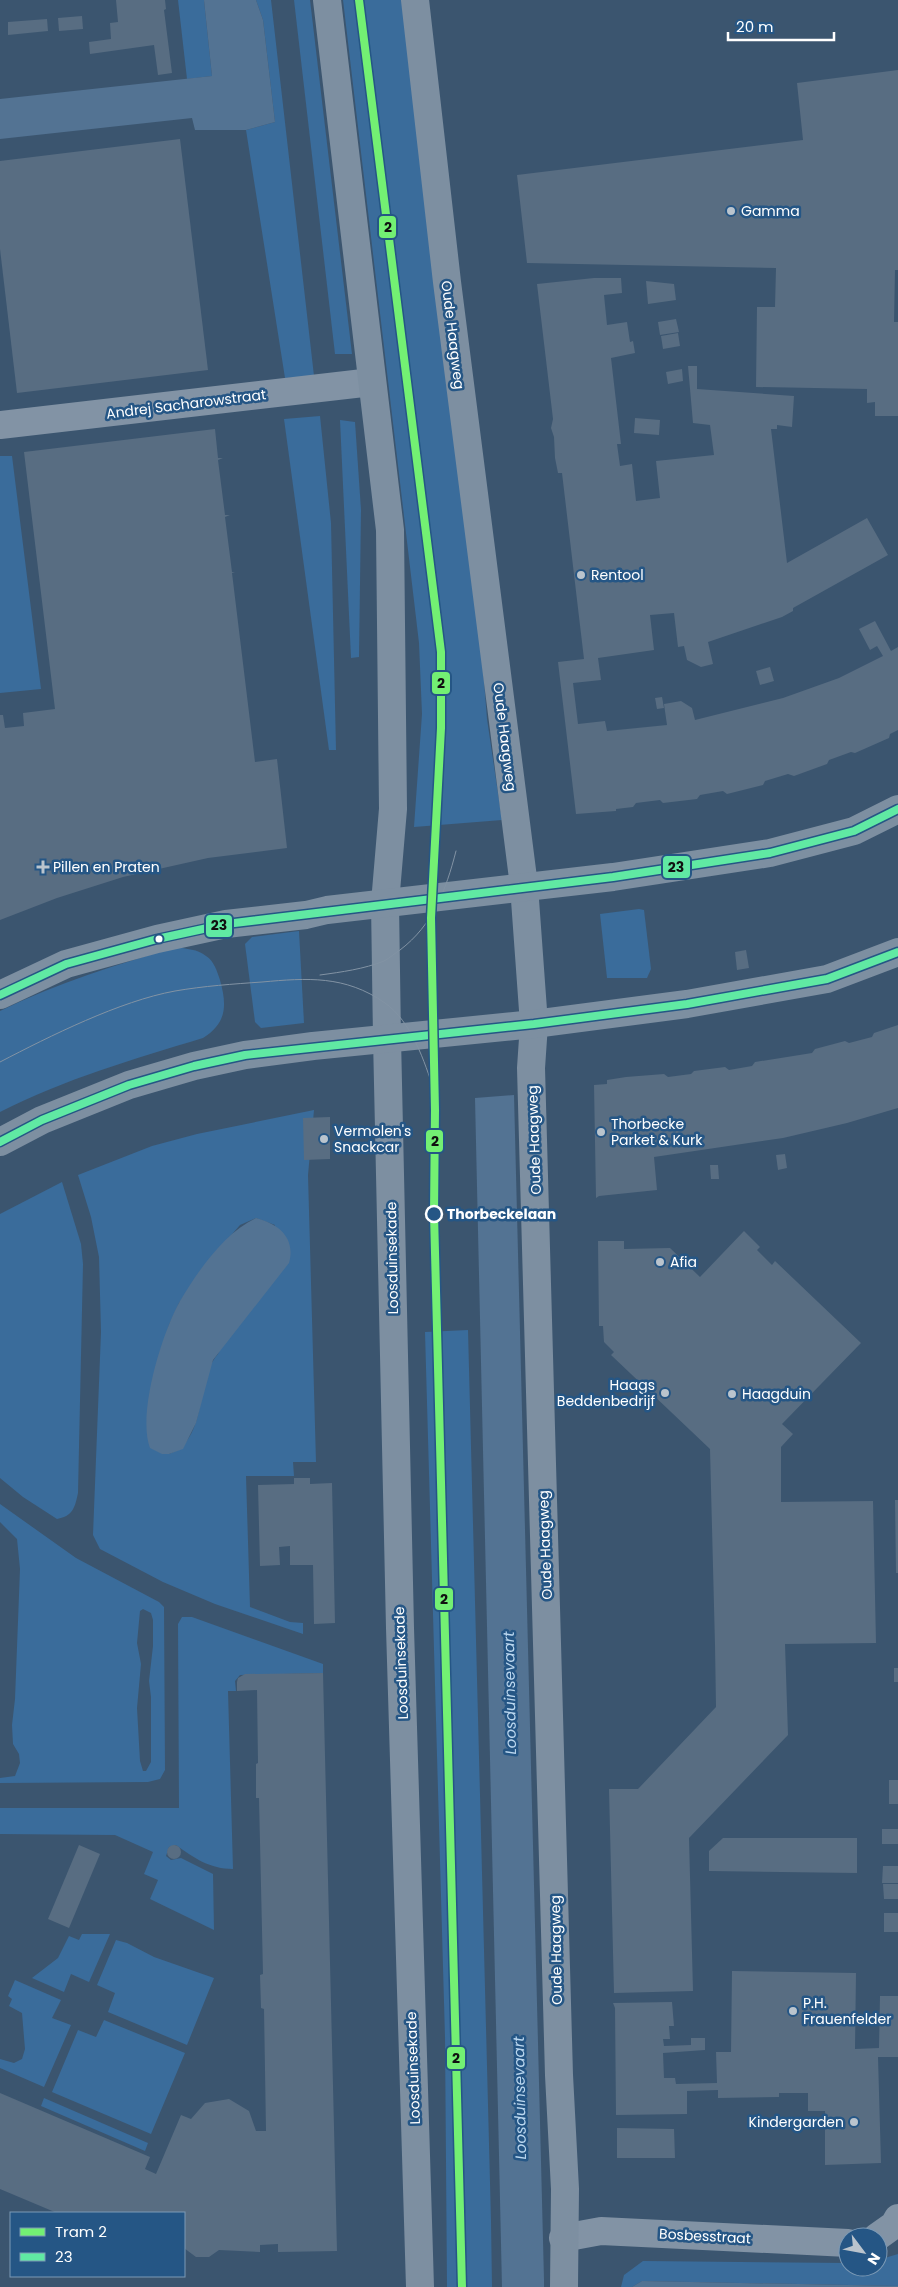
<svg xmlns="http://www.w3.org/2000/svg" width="898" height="2287" font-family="Poppins,sans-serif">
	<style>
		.green { fill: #3a6c9b; fill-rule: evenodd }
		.water { fill: #537393 }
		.building { fill: #586d82 }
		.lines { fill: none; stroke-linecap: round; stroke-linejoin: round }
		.street { stroke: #8293a5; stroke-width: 28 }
		.secondary { stroke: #7d8fa1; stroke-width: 28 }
		.tram { stroke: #8293a4; stroke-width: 1 }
		.bus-1-casing { stroke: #255685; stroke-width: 11 }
		.bus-1 { stroke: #60e9a3; stroke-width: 8 }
		.tram-1-casing { stroke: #255685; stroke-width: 11 }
		.tram-1 { stroke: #73f073; stroke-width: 8 }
		.poi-dot { fill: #bac4cd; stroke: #255685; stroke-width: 2 }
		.bus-dot { fill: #fff; stroke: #255685; stroke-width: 2 }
		.stop-dot { fill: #255685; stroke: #fff; stroke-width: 2.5 }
		.labels { text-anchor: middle; stroke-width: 5; stroke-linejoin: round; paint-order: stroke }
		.poi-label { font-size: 14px; fill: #fff; stroke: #255685; text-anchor: start }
		.street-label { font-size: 14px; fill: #fff; stroke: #255685 }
		.stop-label { font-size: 14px; font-weight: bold; fill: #fff; stroke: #255685; text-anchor: start }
		.water-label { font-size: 15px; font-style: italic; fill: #bbd7ef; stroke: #255685 }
		.line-badge { stroke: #255685; stroke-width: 2 }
		.pale-badge-label { font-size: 14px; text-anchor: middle; font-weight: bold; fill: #111 }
	</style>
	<rect width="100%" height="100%" fill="#3b556f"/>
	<g class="green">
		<polygon points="178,0 204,0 212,76 187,79"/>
		<polygon points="256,0 271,0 314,376 285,378 246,130 275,122 263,20"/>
		<polygon points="294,0 310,0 352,354 335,354"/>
		<polygon points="343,0 404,0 481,643 487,719 502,820 414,827 422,714 419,643"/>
		<polygon points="320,416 331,523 336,750 329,750 284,419"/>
		<polygon points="340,420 355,422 361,510 359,657 351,658"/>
		<polygon points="0,456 12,456 41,689 0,693"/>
		<polygon points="639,909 644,910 651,969 647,978 607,978 600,914"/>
		<polygon points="299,931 304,1023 261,1028 255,1022 245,944 252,937"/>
		<path d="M176,947C186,949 198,949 206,956C214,961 217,971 220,980C227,1005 227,1023 203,1038C134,1059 65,1079 0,1112V1011C57,983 116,965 176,947Z"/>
		<path d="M314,1110L308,1175L316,1462H293L294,1476H246L250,1607L290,1622L303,1623V1634L215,1604L163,1582L100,1549L93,1535L101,1332L99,1257L91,1217L78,1175L152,1146L197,1134ZM256,1218L275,1225L218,1354C194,1381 209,1439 169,1454L148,1407L153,1379L169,1325L179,1303L203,1268L240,1225Z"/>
		<path d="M62,1182L81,1244L83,1264L78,1493C75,1507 73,1516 57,1519L23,1497L0,1478V1214Z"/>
		<polygon points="468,1330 491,2221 492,2287 447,2287 445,2037 425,1332"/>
		<path d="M0,1504L76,1558L159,1602L164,1607L165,1770L160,1779L148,1782L0,1783V1778L15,1776L20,1763L19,1754L13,1744L12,1725L15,1699L20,1569L17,1539L0,1522ZM143,1609L151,1613L153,1620V1646L149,1681L151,1697V1762L146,1771H143L140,1761L137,1708L141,1664L137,1643L140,1611Z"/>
		<path d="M182,1617H192L323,1664V1673L240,1675L235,1681L236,1691H228L233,1869C210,1869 194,1858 176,1845L169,1847L166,1856L171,1860L181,1858L213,1874L214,1930L150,1899L158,1880L144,1874L153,1852L115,1835L0,1834V1808H179L178,1624Z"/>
		<polygon points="82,1934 110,1934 89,1982 71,1974 64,1992 32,1978 58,1958 69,1936 79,1940"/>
		<polygon points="116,1940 127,1943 154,1957 214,1978 187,2045 108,2012 115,1993 97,1985"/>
		<polygon points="15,1980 61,2000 52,2018 71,2025 44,2087 0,2068 0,2059 14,2063 22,2059 25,2049 22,2013 9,2006 12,1999 8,1996"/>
		<polygon points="104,2020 185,2053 151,2134 52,2092 78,2030 96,2037"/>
		<polygon points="44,2098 148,2143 145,2151 41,2106"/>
		<polygon points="898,2254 898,2286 642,2281 632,2287 621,2287 624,2275 643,2261 848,2263 848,2267 878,2267 878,2260"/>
	</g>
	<g class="water">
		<polygon points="204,0 256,0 263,20 275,122 246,130 195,130 192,118 0,139 0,99 212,76"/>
		<polygon points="514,1095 544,2280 544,2287 502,2287 475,1098"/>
		<path d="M256,1218C279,1224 296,1238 289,1263L213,1360L196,1423L183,1449L169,1454H162L150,1448C137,1414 162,1333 180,1301C198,1271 224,1233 256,1218Z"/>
		<polygon points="642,2281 898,2286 898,2287 632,2287"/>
	</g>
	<g class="building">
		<polygon points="116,0 165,0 166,9 164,10 172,73 158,75 154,45 90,54 89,42 111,39 110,23 118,22"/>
		<polygon points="82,16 83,29 59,31 58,18"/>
		<polygon points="47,19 48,31 8,35 8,22"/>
		<polygon points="898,70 898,270 895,270 894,322 898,322 898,416 875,416 875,402 867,403 867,389 756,387 757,307 775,307 776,268 527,263 517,175 803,140 797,83"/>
		<polygon points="180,139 208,370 17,393 0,249 0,161"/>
		<polygon points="594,278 621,278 622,293 604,295 607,325 627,322 630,342 633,341 635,353 611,358 621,444 617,444 620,466 632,464 636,501 660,498 656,461 714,455 710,425 693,423 688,366 697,366 697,389 794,396 792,427 777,425 777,429 771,429 787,563 867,518 888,555 793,608 793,611 782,617 708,642 713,664 701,667 687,660 684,646 678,647 674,613 650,615 654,650 598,658 601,680 573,683 578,724 605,721 607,731 667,725 664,704 681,701 692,708 695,720 783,698 839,678 883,656 877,646 870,650 859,629 875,621 891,651 898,647 898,730 890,734 889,738 855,753 851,752 829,760 827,764 794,776 788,774 765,781 763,785 727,794 723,791 700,795 697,799 663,803 660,800 636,803 633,807 616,809 616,811 576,814 558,662 584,659 562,473 558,473 555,458 554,437 551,428 553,419 537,284"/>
		<polygon points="646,281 674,284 676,300 648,304"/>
		<polygon points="676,319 679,332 660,335 658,322"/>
		<polygon points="678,333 680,346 663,349 661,336"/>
		<polygon points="682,369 683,381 668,384 666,372"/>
		<polygon points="635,418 660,420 659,435 634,433"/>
		<polygon points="215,429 218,458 223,458 218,460 225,515 230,515 225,517 232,572 235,573 232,573 255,762 277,759 287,848 208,858 123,877 57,898 0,920 0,715 3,715 5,728 24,726 23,713 55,709 24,452"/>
		<polygon points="770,667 774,681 760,685 756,671"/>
		<polygon points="662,697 664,708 657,709 655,698"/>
		<polygon points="746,950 749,968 737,970 735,952"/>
		<polygon points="898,1025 898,1108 847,1123 783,1138 654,1157 657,1190 599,1196 596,1198 594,1085 607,1084 607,1080 626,1077 664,1074 668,1077 691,1074 694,1071 725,1067 729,1070 752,1066 755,1062 812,1053 815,1049 845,1041 849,1043 872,1037 874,1033"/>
		<polygon points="330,1117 330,1159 304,1160 303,1118"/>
		<polygon points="785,1154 787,1168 778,1170 776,1155"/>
		<polygon points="710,1165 718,1165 719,1179 711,1179"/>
		<polygon points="744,1231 760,1247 757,1250 772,1265 775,1261 861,1343 782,1424 793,1434 781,1447 781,1502 873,1501 876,1643 785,1644 788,1735 689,1838 693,1991 614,1993 609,1789 638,1789 716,1707 715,1645 710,1449 611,1355 614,1352 604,1342 603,1326 599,1326 598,1241 624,1241 624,1249 670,1248 700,1277"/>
		<polygon points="294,1478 310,1478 310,1484 332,1483 335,1623 314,1624 313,1565 290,1565 290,1546 279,1547 280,1565 260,1566 258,1485 294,1484"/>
		<polygon points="895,1500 898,1500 898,1573 896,1573"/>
		<rect x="894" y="1668" width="4" height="14"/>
		<polygon points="323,1673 337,2251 278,2252 278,2244 260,2245 260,2252 219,2250 209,2257 196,2257 184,2248 184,2213 57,2213 0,2189 0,2093 150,2157 145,2169 156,2174 181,2115 191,2119 205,2103 229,2099 249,2111 256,2131 266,2131 264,2009 261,2008 260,1975 263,1974 259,1798 256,1798 256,1764 258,1763 257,1690 237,1691 237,1682 238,1678 245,1674"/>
		<rect x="889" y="1780" width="9" height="24"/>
		<rect x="882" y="1829" width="16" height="15"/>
		<polygon points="723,1838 857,1838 857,1873 709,1871 709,1851"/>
		<polygon points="79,1845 100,1854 69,1928 48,1919"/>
		<circle cx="174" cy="1852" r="7"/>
		<polygon points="883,1866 898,1866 898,1883 882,1883"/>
		<polygon points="883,1884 898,1884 898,1899 884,1899"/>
		<rect x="884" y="1913" width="14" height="19"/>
		<polygon points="732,1971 856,1973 855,2049 879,2048 880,1996 898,1996 898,2057 878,2057 881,2163 825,2165 825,2111 808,2111 808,2093 779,2093 779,2097 718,2098 718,2090 687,2091 687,2114 616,2115 615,2008 613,2003 672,2002 674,2026 669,2026 670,2039 663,2039 664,2046 691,2045 691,2038 705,2038 705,2050 663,2053 664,2078 675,2078 676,2084 717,2083 716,2052 731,2052"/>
		<polygon points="617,2128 674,2129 675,2158 617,2158"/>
	</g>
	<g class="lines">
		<g class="street">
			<polyline points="0,425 372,382"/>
			<polyline points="877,2237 894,2225 898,2218"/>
			<polyline points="563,2238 601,2231 848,2243"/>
		</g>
		<g class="secondary">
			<polyline points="327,0 390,530 393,809 385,903 387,1038 400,1628 420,2287"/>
			<polyline points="415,0 447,282 524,886 534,1024 531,1068 559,2075 565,2189 564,2287"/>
			<polyline points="0,995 66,964 157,939 226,924 306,915 327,910 613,877 770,853 854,831 898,809"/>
			<polyline points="0,1142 42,1120 129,1085 194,1066 245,1055 313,1046 534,1024 687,1004 827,979 898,952"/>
		</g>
		<g class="tram">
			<path d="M320,975C342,972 364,969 384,961C390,958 395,953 400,950C433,925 446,890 456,851"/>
			<path d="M0,1062C50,1036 120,1001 175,991C204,986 233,984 262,982C307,978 345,975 385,1003C411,1021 425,1062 434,1091"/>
		</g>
		<defs>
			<g id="bus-1">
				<polyline points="0,995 66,964 157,939 226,924 613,877 770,853 854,831 898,809"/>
				<polyline points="0,1142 42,1120 129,1085 194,1066 245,1055 534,1024 687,1004 827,979 898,952"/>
			</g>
		</defs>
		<use href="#bus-1" class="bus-1-casing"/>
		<use href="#bus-1" class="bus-1"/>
		<defs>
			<polyline id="tram-1" points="359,0 441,652 441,728 431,918 435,1110 434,1214 462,2287"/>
		</defs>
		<use href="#tram-1" class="tram-1-casing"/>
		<use href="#tram-1" class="tram-1"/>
	</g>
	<g class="poi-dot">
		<circle cx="731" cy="211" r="5"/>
		<circle cx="581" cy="575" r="5"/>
		<path d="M40.5 859.5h5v5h5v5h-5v5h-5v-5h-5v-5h5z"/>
		<circle cx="601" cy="1132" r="5"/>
		<circle cx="324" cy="1139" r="5"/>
		<circle cx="660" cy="1262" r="5"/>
		<circle cx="665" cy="1393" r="5"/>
		<circle cx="732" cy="1394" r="5"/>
		<circle cx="793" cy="2011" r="5"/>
		<circle cx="854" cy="2122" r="5"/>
	</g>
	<circle class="bus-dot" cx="159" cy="939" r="4.5"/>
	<circle class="stop-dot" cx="434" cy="1214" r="8"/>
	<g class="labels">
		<g class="poi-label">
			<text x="741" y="216">Gamma</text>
			<text x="591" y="580">Rentool</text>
			<text x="53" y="872">Pillen en Praten</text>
			<text x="611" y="1129">Thorbecke<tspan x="611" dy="16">Parket &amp; Kurk</tspan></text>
			<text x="334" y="1136">Vermolen's<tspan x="334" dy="16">Snackcar</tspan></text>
			<text x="670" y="1267">Afia</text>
			<text x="655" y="1390" text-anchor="end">Haags<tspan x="655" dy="16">Beddenbedrijf</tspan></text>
			<text x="742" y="1399">Haagduin</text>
			<text x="803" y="2008">P.H.<tspan x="803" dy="16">Frauenfelder</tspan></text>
			<text x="844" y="2127" text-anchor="end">Kindergarden</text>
		</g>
		<g class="street-label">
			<text transform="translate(453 335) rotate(83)" y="5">Oude Haagweg</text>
			<text transform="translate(186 404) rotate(-7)" y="5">Andrej Sacharowstraat</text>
			<text transform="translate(505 737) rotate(83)" y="5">Oude Haagweg</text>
			<text transform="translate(534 1140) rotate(-92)" y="5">Oude Haagweg</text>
			<text transform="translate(392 1258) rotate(-91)" y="5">Loosduinsekade</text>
			<text transform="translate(545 1545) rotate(-92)" y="5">Oude Haagweg</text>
			<text transform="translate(401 1663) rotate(-92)" y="5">Loosduinsekade</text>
			<text transform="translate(556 1950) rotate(-91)" y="5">Oude Haagweg</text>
			<text transform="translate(413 2068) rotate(-92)" y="5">Loosduinsekade</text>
			<text transform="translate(705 2236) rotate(3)" y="5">Bosbesstraat</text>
		</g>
		<g class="stop-label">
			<text x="447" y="1219">Thorbeckelaan</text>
		</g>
		<g class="water-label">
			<text transform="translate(510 1693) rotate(-91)" y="5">Loosduinsevaart</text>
			<text transform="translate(520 2098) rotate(-91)" y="5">Loosduinsevaart</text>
		</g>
	</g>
	<g class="line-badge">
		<rect x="378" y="215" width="19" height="24" rx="5" fill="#73f073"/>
		<rect x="431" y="671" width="20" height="24" rx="5" fill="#73f073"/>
		<rect x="662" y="855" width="29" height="24" rx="5" fill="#60e9a3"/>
		<rect x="205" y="914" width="28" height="24" rx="5" fill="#60e9a3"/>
		<rect x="425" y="1129" width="19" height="24" rx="5" fill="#73f073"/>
		<rect x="434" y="1587" width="20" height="24" rx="5" fill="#73f073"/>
		<rect x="446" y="2046" width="20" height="24" rx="5" fill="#73f073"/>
	</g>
	<g class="pale-badge-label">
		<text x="388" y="232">2</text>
		<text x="441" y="688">2</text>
		<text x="676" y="872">23</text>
		<text x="219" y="930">23</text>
		<text x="435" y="1146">2</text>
		<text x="444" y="1604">2</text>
		<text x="456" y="2063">2</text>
	</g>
	<rect x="10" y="2212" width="175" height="65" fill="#255685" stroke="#7c9ab6"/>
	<rect x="20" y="2228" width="25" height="8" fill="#73f073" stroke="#7c9ab6"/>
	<text x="55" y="2237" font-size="15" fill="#ffffff">Tram 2</text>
	<rect x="20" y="2253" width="25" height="8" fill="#60e9a3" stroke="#7c9ab6"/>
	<text x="55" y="2262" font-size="15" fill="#ffffff">23</text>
	<g transform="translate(863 2252) rotate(122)"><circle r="24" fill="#255685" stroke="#7c9ab6"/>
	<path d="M0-4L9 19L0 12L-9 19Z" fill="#bac4cd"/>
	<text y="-8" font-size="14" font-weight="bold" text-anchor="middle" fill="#ffffff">N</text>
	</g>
	<path d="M728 32v8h106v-8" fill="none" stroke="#ffffff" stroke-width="2.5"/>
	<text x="736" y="32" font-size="15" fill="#ffffff" stroke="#255685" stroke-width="4" paint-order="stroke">20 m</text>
</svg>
